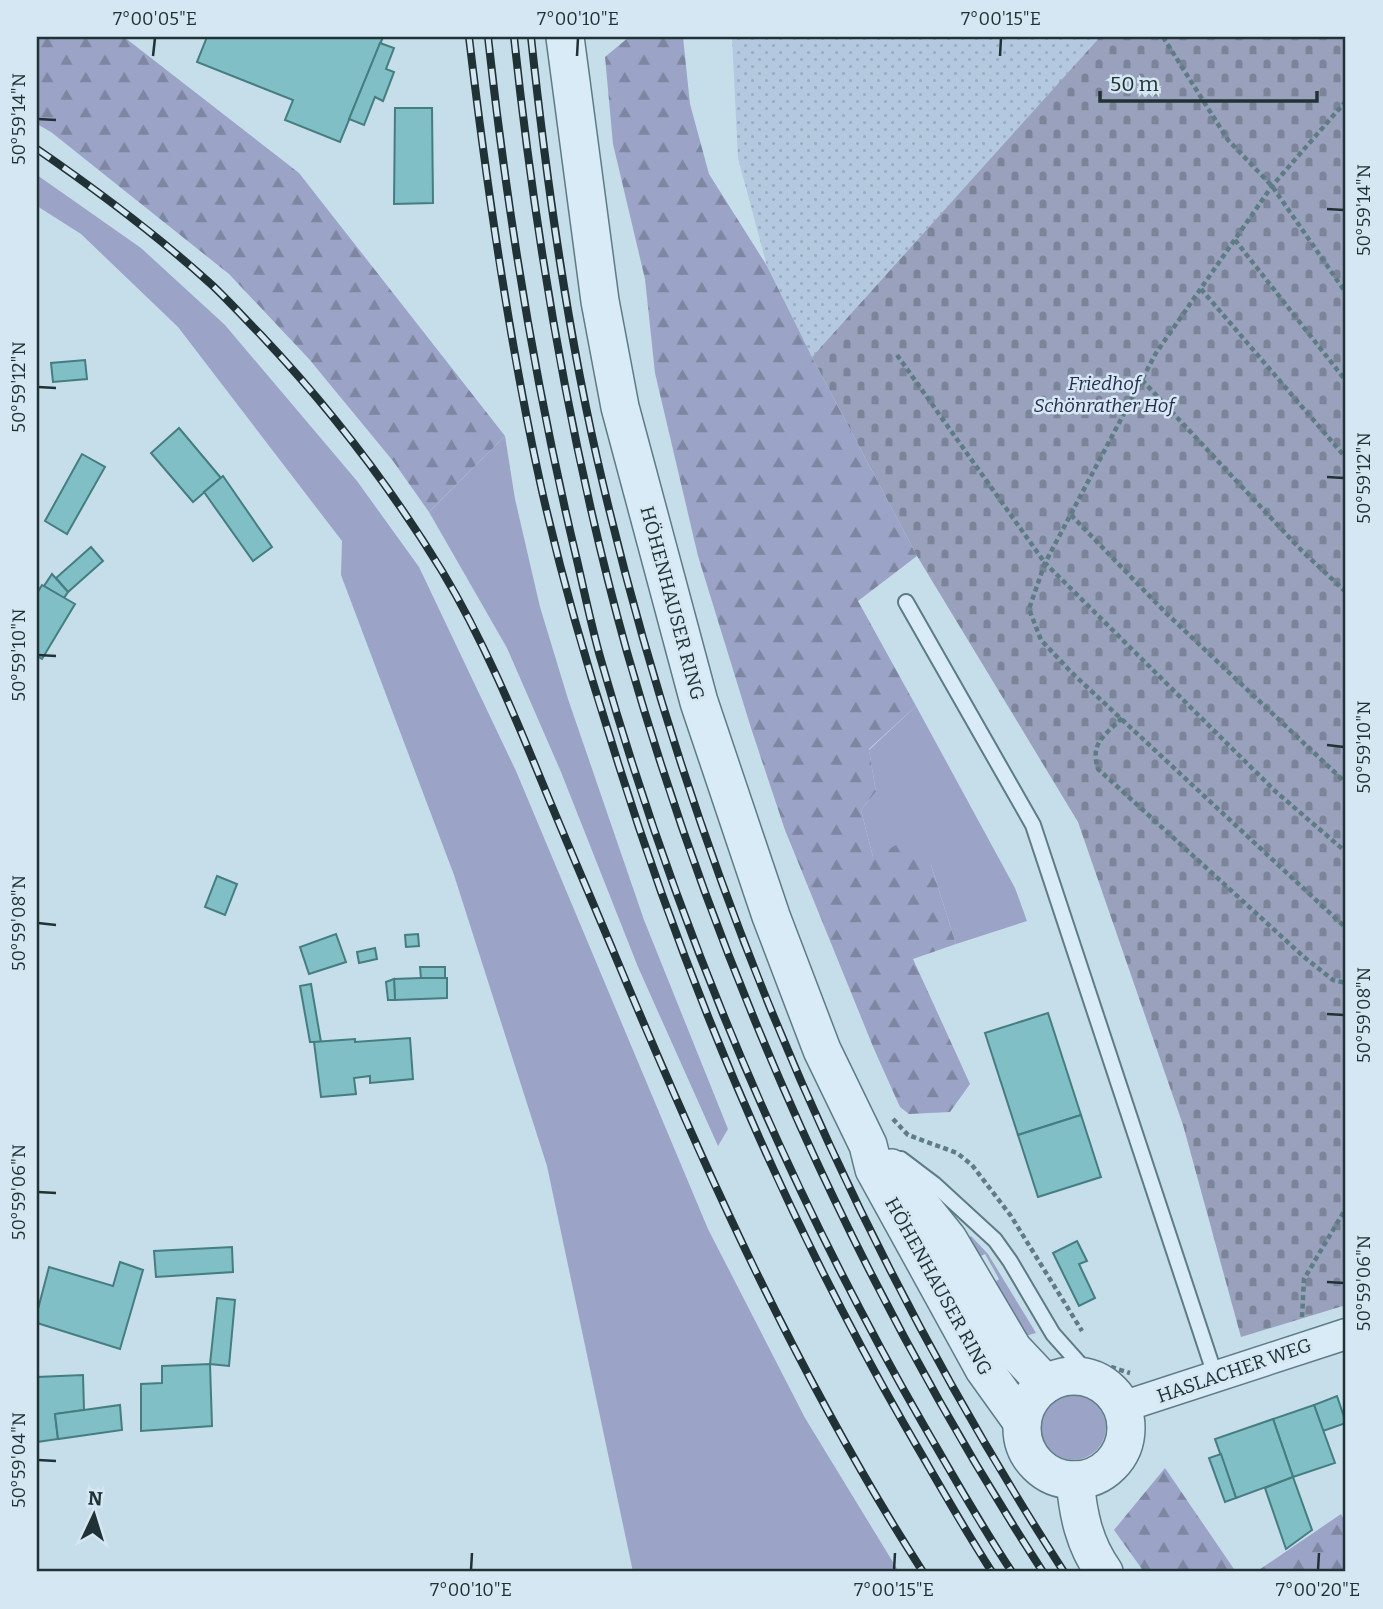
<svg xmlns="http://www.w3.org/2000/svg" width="1383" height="1609" font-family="Bitter,serif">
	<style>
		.farmland { fill: url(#farmland-dots) }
		.green { fill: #9ba4c7 }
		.forest { fill: url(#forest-firs) }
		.cemetery { fill: url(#cemetery-stones) }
		.building { fill: #7fbfc5; stroke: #457d80; stroke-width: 2 }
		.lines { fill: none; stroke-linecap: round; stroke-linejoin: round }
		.service-casing { stroke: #5d7c84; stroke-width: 18 }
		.minor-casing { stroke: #5d7c84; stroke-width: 33 }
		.tertiary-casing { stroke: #5d7c84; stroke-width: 40 }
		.path { stroke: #5d7c84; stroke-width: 4.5; stroke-dasharray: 5 3.5; stroke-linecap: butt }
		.service { stroke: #d8ebf6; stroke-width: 14 }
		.minor { stroke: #d8ebf6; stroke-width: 30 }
		.tertiary { stroke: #d8ebf6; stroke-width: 37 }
		.rail-casing { stroke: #203235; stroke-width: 8 }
		.rail { stroke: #d5e7f2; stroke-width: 5; stroke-dasharray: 16; stroke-linecap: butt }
		.ticks { fill: none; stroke: #203235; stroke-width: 2.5 }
		.labels { text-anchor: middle; stroke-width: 5; stroke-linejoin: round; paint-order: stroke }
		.park-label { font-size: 19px; font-style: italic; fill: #282b50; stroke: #d5e7f2 }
		.street-label { font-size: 19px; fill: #203235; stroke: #d5e7f2 }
		.neatline { fill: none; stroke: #203235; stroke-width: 2.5 }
		.ticks-label { font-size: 18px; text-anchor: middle; fill: #203235 }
	</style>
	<defs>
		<pattern id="farmland-dots" width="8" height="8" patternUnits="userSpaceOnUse" patternTransform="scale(1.75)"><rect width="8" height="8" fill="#b4c9df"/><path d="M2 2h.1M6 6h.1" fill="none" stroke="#9aadc0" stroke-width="1.8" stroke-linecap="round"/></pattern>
		<pattern id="forest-firs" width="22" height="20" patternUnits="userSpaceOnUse" patternTransform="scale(1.75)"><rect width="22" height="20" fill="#9ba4c7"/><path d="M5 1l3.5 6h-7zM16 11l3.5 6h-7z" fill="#7e86a2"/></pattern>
		<pattern id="cemetery-stones" width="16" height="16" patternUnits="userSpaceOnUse" patternTransform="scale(1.75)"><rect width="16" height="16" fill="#99a1bd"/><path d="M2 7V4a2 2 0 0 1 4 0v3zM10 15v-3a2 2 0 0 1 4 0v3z" fill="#7c849a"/></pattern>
	</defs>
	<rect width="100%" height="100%" fill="#c6ddea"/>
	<polygon class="farmland" points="732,37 1100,37 812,357 767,266 738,158"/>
	<g class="green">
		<polygon points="37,175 141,248 225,325 357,481 419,567 516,771 708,1229 805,1418 899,1572 633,1572 547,1166 454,875 341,575 342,541 178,327 81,234 37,206"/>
		<polygon points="505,436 515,499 540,607 568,699 644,920 728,1129 718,1146 638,967 561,772 507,648 429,512"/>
		<polygon points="916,706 1015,888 1027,921 956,944 931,865 873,857 861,810 876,792 869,750"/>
		<polygon points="971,1236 988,1254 1036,1333 1025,1336 994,1283 999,1279 985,1254 979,1257 969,1238"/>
		<circle cx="1073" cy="1427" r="33"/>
	</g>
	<g class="forest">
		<polygon points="37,37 124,37 299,173 505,436 429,512 393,461 309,359 229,274 51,132 37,124"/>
		<polygon points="629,37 683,37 690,104 709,174 767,266 812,357 917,556 858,601 916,706 869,749 876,792 861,810 873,857 902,842 931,865 956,944 913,959 970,1084 950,1112 909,1114 900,1107 874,1049 785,830 751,728 698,556 655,373 645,279 613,144 605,57"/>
		<polygon points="1165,1468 1236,1572 1144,1572 1114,1530"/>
		<polygon points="1341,1514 1346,1523 1346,1572 1256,1572"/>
	</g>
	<polygon class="cemetery" points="1100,37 1346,37 1346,1305 1241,1337 1183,1125 1078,822 917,556 812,357"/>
	<g class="building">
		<polygon points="207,37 383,37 340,142 285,120 293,100 197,62"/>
		<polygon points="380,43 394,48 386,69 394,72 383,101 375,97 364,125 349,119"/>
		<polygon points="395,108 432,108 433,203 394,204"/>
		<polygon points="85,360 87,379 53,382 51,363"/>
		<polygon points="179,428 221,478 193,502 151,453"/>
		<polygon points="82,454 105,467 67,534 45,521"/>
		<polygon points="223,476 272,547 253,561 204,492"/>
		<polygon points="91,547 103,561 68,592 56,578"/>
		<polygon points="52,574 68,592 64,598 44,586"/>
		<polygon points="42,585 75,604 42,659 37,656 37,593"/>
		<polygon points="217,876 237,884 225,915 205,907"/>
		<polygon points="336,934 346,962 309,974 300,947"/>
		<polygon points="418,934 419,946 406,947 405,935"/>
		<polygon points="375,948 377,959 359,963 357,952"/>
		<polygon points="420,967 445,967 445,978 421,978"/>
		<polygon points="421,978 447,978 447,998 395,1000 394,979"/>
		<polygon points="394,979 395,1000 388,1000 386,982"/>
		<polygon points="311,984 321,1042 310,1042 300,986"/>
		<polygon points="1048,1013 1081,1115 1018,1135 985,1033"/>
		<polygon points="410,1038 413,1079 370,1083 370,1076 354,1078 356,1094 321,1097 314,1042 355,1039 355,1042"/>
		<polygon points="1081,1115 1101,1177 1038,1197 1018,1135"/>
		<polygon points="1077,1241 1087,1261 1079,1264 1095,1298 1079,1306 1053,1253"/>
		<polygon points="232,1247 233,1272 156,1277 154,1251"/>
		<polygon points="120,1262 143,1270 120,1349 37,1323 37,1313 49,1267 113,1286"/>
		<polygon points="217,1298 235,1300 229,1366 210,1364"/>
		<polygon points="210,1364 212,1426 141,1431 141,1384 162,1383 162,1366"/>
		<polygon points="83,1375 84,1410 55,1414 58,1439 37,1442 37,1377"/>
		<polygon points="1337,1396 1346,1423 1323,1431 1314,1405"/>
		<polygon points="120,1405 122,1430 58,1439 55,1414"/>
		<polygon points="1314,1405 1335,1463 1293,1477 1273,1419"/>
		<polygon points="1273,1419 1293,1477 1236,1498 1215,1439"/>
		<polygon points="1221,1454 1236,1498 1225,1502 1209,1458"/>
		<polygon points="1293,1477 1312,1530 1286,1549 1265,1488"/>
	</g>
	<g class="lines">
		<defs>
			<g id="service">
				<polyline points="906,602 1033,825 1215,1375"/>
				<polyline points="901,1159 934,1184 995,1240 1010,1261 1053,1334 1094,1380"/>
			</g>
			<polyline id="minor" points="1122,1407 1346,1334"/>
			<g id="tertiary">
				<polyline points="565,37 600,301 620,407 699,702 771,916 822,1050 868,1145 874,1169 984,1369 1022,1422"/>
				<polyline points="891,1168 948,1239 1013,1349 1046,1384"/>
				<circle cx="1074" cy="1428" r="52"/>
				<path d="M1075,1480C1078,1514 1084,1544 1104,1572"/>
			</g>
		</defs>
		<use href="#service" class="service-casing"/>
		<use href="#minor" class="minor-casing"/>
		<use href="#tertiary" class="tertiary-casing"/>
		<g class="path">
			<polyline points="1163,37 1228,140 1272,186 1346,293"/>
			<polyline points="1346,101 1272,186 1156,353 1045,563 1275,791 1346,852"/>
			<polyline points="1235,240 1346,381"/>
			<polyline points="1201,289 1346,458"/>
			<polyline points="897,355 1045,563 1029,609 1041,640 1072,673 1346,928"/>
			<polyline points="1142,380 1302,551 1346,592"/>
			<polyline points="1071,515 1166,613 1346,783"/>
			<path d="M1122,718C1104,736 1090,743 1098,769L1304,957L1333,980L1346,983"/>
			<polyline points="893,1119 908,1135 957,1153 972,1165 1011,1216 1082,1331"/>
			<polyline points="1302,1317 1304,1279 1346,1208"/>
			<polyline points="1111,1367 1130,1373"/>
		</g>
		<use href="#service" class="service"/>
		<use href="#minor" class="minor"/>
		<use href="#tertiary" class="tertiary"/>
		<defs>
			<g id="rail">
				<path d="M469,37C487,189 509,342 542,491C561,574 584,656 610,737C683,976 780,1207 904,1424C933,1474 961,1524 992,1572"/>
				<path d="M488,37C507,211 535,385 576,556C584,590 591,625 601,660C677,926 785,1184 923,1424C952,1474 980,1524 1012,1572"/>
				<path d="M514,37C536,244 571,451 627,652C719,975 860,1290 1043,1572"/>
				<path d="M531,37C547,186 568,338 603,484C695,873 848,1237 1064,1572"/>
				<path d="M37,149C98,191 157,235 212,285C229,301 244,318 260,334C329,407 390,486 442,571C483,639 514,714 544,787C567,843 591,898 614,953C703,1166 798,1378 923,1572"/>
			</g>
		</defs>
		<use href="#rail" class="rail-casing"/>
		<use href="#rail" class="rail"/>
	</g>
	<path class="ticks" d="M153,56L155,38M577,56L578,38M1000,56L1001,38M38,119L56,120M1327,209L1344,210M38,387L56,388M1327,477L1344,478M38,655L56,656M1327,745L1344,747M38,923L56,925M1327,1014L1344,1015M38,1192L56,1193M1327,1282L1344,1283M38,1460L56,1461M471,1570L472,1553M894,1570L895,1553M1318,1570L1319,1553"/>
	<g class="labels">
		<g class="park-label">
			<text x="1104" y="390">Friedhof<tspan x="1104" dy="22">Schönrather Hof</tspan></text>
		</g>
		<g class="street-label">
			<text transform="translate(673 603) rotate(75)" y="7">HÖHENHAUSER RING</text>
			<text transform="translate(939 1286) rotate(61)" y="7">HÖHENHAUSER RING</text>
			<text transform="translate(1234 1370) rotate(-19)" y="7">HASLACHER WEG</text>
		</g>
	</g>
	<rect width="1383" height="1609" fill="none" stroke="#d5e7f2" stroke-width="77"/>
	<g transform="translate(94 1515) rotate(4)" stroke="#d5e7f2" stroke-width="5" paint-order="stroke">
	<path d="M0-5L12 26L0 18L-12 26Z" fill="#203235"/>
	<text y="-10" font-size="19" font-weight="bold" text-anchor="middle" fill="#203235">N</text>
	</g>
	<path d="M1100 91v10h217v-10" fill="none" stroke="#203235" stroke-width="3.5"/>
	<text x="1110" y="91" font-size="21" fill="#203235" stroke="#d5e7f2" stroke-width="5" paint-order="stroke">50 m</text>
	<rect x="38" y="38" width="1306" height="1532" class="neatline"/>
	<g class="ticks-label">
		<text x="155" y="25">7°00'05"E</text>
		<text x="578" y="25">7°00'10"E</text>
		<text x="1001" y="25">7°00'15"E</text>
		<text transform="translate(19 119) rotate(-90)" y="6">50°59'14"N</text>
		<text transform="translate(1364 210) rotate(-90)" y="6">50°59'14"N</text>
		<text transform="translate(19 387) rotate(-90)" y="6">50°59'12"N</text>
		<text transform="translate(1364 478) rotate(-90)" y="6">50°59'12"N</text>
		<text transform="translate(19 655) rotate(-90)" y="6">50°59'10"N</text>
		<text transform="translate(1364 747) rotate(-90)" y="6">50°59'10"N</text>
		<text transform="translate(19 923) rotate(-90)" y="6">50°59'08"N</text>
		<text transform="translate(1364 1015) rotate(-90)" y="6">50°59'08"N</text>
		<text transform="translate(19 1192) rotate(-90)" y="6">50°59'06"N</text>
		<text transform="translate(1364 1283) rotate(-90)" y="6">50°59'06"N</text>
		<text transform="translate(19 1460) rotate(-90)" y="6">50°59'04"N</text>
		<text x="471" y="1596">7°00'10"E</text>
		<text x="894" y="1596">7°00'15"E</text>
		<text x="1318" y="1596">7°00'20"E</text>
	</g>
</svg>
